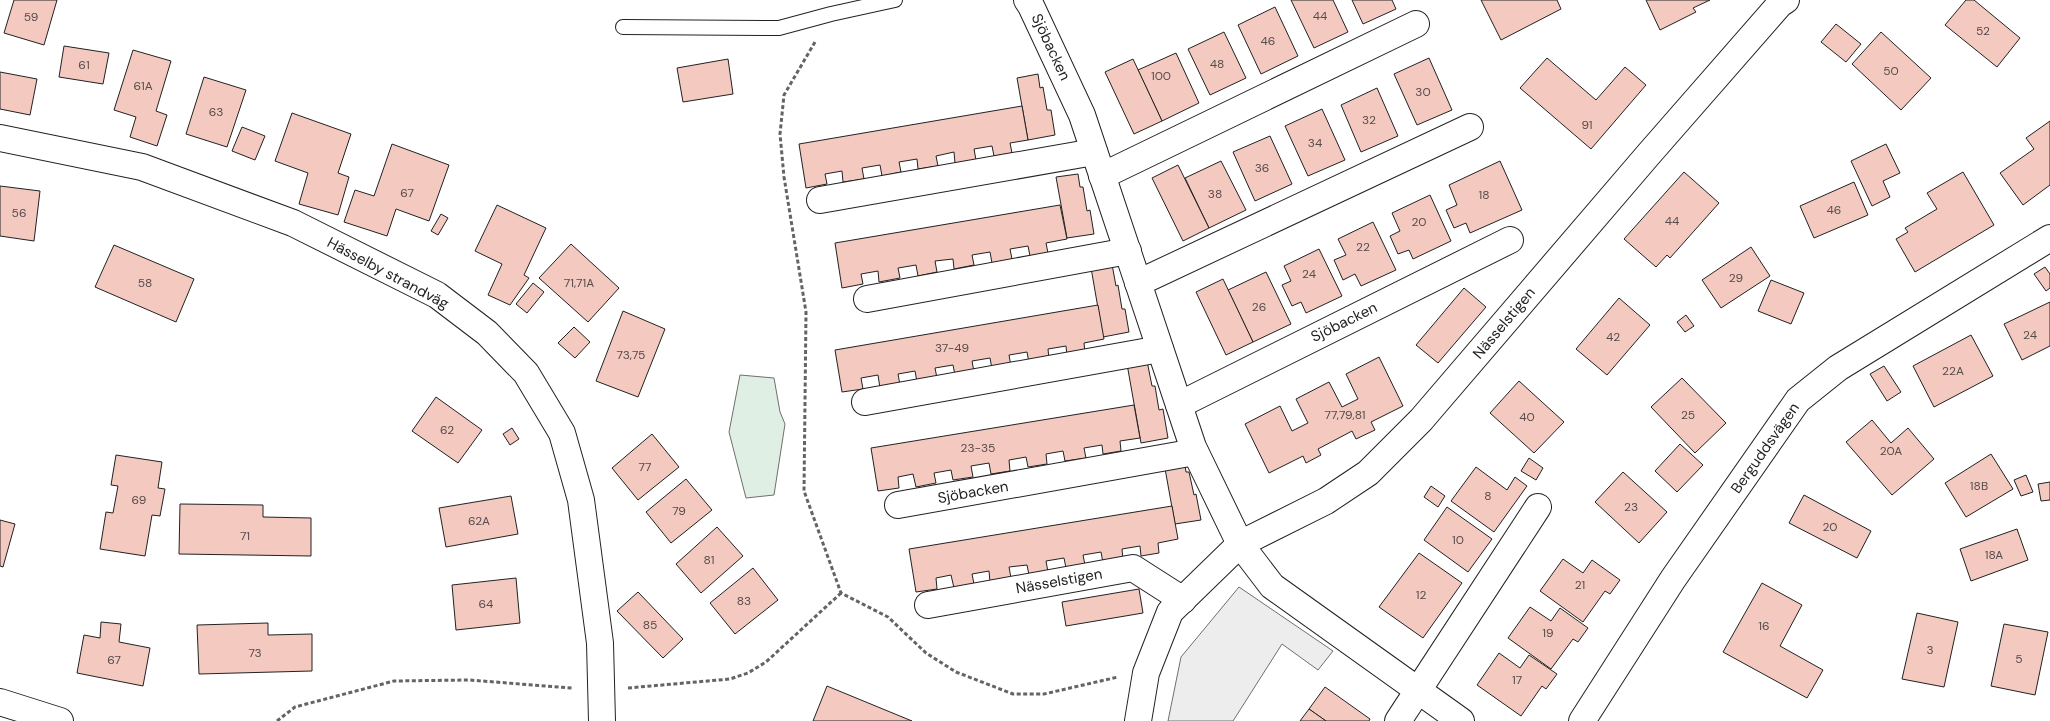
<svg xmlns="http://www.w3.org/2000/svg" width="2050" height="721" font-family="'DM Sans',sans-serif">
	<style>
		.green { fill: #e0efe3; stroke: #6f6f6f }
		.parking { fill: #ededed; stroke: #6f6f6f }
		.building { fill: #f3c9c0; stroke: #222 }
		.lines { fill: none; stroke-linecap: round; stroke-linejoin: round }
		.service-casing { stroke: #222; stroke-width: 16 }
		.minor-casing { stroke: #222; stroke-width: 28 }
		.path { stroke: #646464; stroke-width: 3; stroke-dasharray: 4 2.5; stroke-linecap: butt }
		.service { stroke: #fff; stroke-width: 14 }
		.minor { stroke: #fff; stroke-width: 26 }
		.labels { text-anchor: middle; stroke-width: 4; stroke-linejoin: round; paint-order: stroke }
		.number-label { font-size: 12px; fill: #564c4a }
		.street-label { font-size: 15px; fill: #222; stroke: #fff }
	</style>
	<rect width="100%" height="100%" fill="#fff"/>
	<polygon class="green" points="740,375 774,378 780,412 785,424 774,495 746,498 729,432"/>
	<polygon class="parking" points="1239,587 1333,651 1318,670 1282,644 1233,721 1168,721 1181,657"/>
	<g class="building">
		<polygon points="14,0 57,0 44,45 4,33"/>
		<polygon points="1291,0 1333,0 1348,32 1314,48"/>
		<polygon points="1352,0 1392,0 1396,9 1363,24"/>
		<polygon points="1481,0 1557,0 1561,9 1501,40"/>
		<polygon points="1646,0 1710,0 1693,8 1696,12 1660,30"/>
		<polygon points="1966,0 1974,0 2020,38 1997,67 1945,25"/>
		<polygon points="1275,7 1298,56 1261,74 1238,25"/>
		<polygon points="1836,24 1861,44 1846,62 1821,42"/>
		<polygon points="1224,32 1246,78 1210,95 1188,49"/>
		<polygon points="1881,32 1931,78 1901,110 1852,64"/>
		<polygon points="64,46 109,53 103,84 59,77"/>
		<polygon points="133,50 171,61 156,111 167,115 157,146 130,137 136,117 114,110"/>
		<polygon points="1176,53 1199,103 1162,121 1138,70"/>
		<polygon points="1429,58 1452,110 1417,125 1394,74"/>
		<polygon points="1547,58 1596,100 1625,67 1646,85 1591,149 1520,88"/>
		<polygon points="728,59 733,94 683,102 677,68"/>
		<polygon points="1133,59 1162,121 1134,134 1105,72"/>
		<polygon points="0,72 37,79 30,115 0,109"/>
		<polygon points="1038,74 1040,88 1043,87 1047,110 1051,110 1055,135 1028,140 1017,78"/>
		<polygon points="204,77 246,90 227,147 186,134"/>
		<polygon points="1377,88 1398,136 1361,152 1341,105"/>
		<polygon points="1022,106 1028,140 1010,143 1012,153 994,156 992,146 974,149 976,160 955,163 954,152 936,156 938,166 918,169 917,159 899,162 901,172 882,176 880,165 862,168 864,179 843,182 842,171 825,174 827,184 806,188 799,144"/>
		<polygon points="1322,109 1345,160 1308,176 1285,126"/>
		<polygon points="292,113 351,134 338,173 349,177 338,215 299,204 308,173 275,161"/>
		<polygon points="2050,121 2050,185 2023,205 2000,173 2034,149 2026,138"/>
		<polygon points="242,127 265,136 255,160 232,151"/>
		<polygon points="1270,136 1292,184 1255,201 1233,152"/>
		<polygon points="392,144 449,165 429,221 396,209 387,236 344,222 355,190 374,196"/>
		<polygon points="1886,144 1900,173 1883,181 1890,197 1872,206 1851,161"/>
		<polygon points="1221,161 1246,210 1209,228 1185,178"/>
		<polygon points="1500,161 1522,210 1470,233 1466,223 1454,228 1446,210 1457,205 1449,185"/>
		<polygon points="1178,165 1209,228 1183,241 1152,178"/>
		<polygon points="1684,172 1719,203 1670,258 1667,255 1656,267 1624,239"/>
		<polygon points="1963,172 1994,225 1915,272 1896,239 1908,232 1905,228 1937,209 1927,193"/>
		<polygon points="1078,174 1080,187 1083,187 1087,211 1090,210 1094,234 1067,238 1056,177"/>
		<polygon points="1854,182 1868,215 1814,238 1800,206"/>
		<polygon points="0,186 40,191 34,241 0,236"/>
		<polygon points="1430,195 1451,241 1413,259 1409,250 1398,254 1390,236 1400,231 1392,213"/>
		<polygon points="497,205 546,228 524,275 529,278 510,305 488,295 502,264 475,251"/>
		<polygon points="1060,205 1067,239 1046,243 1048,253 1030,256 1028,246 1010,249 1012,259 992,263 990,252 972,255 974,265 954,269 953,259 935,261 937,272 918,276 916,265 898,268 900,278 879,282 878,271 861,274 863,284 842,288 835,243"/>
		<polygon points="441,214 448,218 438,235 431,231"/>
		<polygon points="1373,222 1396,270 1361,286 1355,274 1343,280 1334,260 1346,255 1338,239"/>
		<polygon points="571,244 619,288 588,322 539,278"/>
		<polygon points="114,245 194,279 176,322 95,287"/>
		<polygon points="1751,247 1770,276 1721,308 1702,280"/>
		<polygon points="1319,249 1342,296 1306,313 1301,302 1292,306 1282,285 1291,281 1284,266"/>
		<polygon points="1111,259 1116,286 1118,285 1122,309 1125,309 1129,332 1103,337 1090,262"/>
		<polygon points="2045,267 2050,274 2050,288 2046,291 2034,274"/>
		<polygon points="1266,272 1291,324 1253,342 1228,290"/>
		<polygon points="1223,279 1253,342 1226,355 1196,292"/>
		<polygon points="1771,280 1804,293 1791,324 1758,311"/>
		<polygon points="533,283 544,292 527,313 516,304"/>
		<polygon points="1464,288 1486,307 1438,363 1416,345"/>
		<polygon points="1619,298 1650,325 1607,375 1576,349"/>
		<polygon points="2050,302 2050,346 2022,360 2004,324"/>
		<polygon points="1098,305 1104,339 1084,343 1085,353 1067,356 1066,346 1048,349 1049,359 1029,363 1027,352 1009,355 1011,366 992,369 990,358 972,361 974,372 955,375 953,365 935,368 937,378 917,382 915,371 898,374 900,385 880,388 878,375 861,378 863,389 842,392 835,350"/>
		<polygon points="623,311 665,329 638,397 596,381"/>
		<polygon points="1686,315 1694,326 1685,332 1677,322"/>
		<polygon points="574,327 590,342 575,358 558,343"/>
		<polygon points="1971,335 1993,376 1934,407 1913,366"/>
		<polygon points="1379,357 1403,406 1371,422 1375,430 1356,439 1352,431 1318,449 1321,455 1306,463 1303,456 1269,473 1245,424 1280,406 1292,431 1308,423 1296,399 1329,382 1342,407 1358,399 1346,374"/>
		<polygon points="1147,361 1152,386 1155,386 1159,410 1163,409 1168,438 1141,443 1127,364"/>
		<polygon points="1884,366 1901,392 1887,401 1870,374"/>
		<polygon points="1682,378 1726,423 1695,453 1651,407"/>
		<polygon points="1519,381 1564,422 1534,453 1490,413"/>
		<polygon points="436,397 482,430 458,463 412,431"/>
		<polygon points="1134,405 1140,438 1120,441 1121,451 1103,454 1102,445 1084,448 1086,458 1065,461 1063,451 1046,454 1047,464 1028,467 1026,457 1009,460 1010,471 991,474 989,463 971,466 973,477 953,480 951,470 934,473 936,483 916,487 913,474 898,477 899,488 878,491 871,448"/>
		<polygon points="1872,420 1891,443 1908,428 1934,459 1892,495 1846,442"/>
		<polygon points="512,428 519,439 510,445 503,434"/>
		<polygon points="652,434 679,467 638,500 612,468"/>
		<polygon points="1680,444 1703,465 1677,492 1655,471"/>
		<polygon points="1991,454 2013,489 1966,517 1945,483"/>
		<polygon points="116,455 162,462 158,488 165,489 160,516 152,515 145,556 100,549 106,512 113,513 118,486 111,485"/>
		<polygon points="1529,458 1543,468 1536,480 1521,471"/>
		<polygon points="1184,460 1186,472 1189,472 1194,495 1196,494 1201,520 1175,524 1164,463"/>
		<polygon points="1476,467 1507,490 1515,477 1527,486 1494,532 1451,501"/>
		<polygon points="1623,472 1667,512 1639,543 1595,502"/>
		<polygon points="2026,475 2033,492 2021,496 2014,480"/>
		<polygon points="686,479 712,510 671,543 646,512"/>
		<polygon points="2050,482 2050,500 2041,501 2038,484"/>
		<polygon points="1431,486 1445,496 1438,507 1424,497"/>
		<polygon points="1804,495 1871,531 1857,558 1789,523"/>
		<polygon points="511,496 518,534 446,547 439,508"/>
		<polygon points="180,504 263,505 263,517 311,518 311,556 179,554"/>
		<polygon points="1172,506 1178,539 1158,543 1159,553 1141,556 1140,546 1122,549 1123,560 1103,563 1101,552 1083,555 1085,565 1066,568 1064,558 1046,561 1048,572 1029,575 1027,565 1009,567 1011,578 990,582 989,571 972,574 974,584 954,588 951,575 936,578 937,589 916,592 909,549"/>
		<polygon points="1447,507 1492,539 1468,572 1424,540"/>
		<polygon points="0,520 15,524 3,567 0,566"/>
		<polygon points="717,527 743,556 701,593 676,564"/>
		<polygon points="2017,529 2028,560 1971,581 1960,549"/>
		<polygon points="1419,553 1462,583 1423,638 1379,607"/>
		<polygon points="1563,559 1583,573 1592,560 1620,580 1610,594 1605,591 1583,622 1540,591"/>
		<polygon points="753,568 778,600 735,634 710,603"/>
		<polygon points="516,578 520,623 456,630 452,585"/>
		<polygon points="1762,583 1802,605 1780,646 1823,670 1807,698 1723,652"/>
		<polygon points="1139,589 1143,613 1066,626 1062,602"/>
		<polygon points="638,592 683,639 663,658 617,611"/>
		<polygon points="1530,607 1551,621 1560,608 1588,628 1578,642 1573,639 1551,669 1508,638"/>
		<polygon points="1917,613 1958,622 1944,687 1902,679"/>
		<polygon points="101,622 121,624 119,642 150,648 143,686 77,673 84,635 100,638"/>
		<polygon points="268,623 268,635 312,634 312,671 199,674 197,625"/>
		<polygon points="2004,624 2048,632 2035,695 1991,686"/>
		<polygon points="1499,653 1520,668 1529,655 1557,674 1546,689 1542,686 1521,716 1477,685"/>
		<polygon points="827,686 912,721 813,721"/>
		<polygon points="1325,687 1370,719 1369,721 1326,721 1309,709"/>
		<polygon points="1309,709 1326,721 1300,721"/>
	</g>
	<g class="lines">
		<defs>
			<polyline id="service" points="623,27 779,28 831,14 895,0"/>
			<g id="minor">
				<polyline points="1027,0 1031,6 1082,115 1193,447 1240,544 1272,586 1461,721"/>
				<polyline points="0,138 142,167 293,223 437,295 487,333 526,373 562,433 581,500 600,643 602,721"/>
				<polyline points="1102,176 1416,24"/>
				<polyline points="820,200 1094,152"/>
				<polyline points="1138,283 1470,127"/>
				<polyline points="867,299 1128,251"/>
				<polyline points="865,402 1160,349"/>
				<polyline points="1179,405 1510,240"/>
				<polyline points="898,505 1195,452"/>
				<polyline points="928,605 1133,568 1183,600"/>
				<polyline points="0,702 60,721"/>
				<polyline points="1138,721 1146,673 1170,612 1240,544 1326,501 1368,473 1421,420 1648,155 1780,4 1786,0"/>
				<polyline points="1398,721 1538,507"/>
				<polyline points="1582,721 1673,579 1798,400 1838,368 2050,238"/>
			</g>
		</defs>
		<use href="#service" class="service-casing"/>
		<use href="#minor" class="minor-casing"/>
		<g class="path">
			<polyline points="815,42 784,95 780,134 784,177 806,312 804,491 841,593 888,617 926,653 956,672 1013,694 1044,694 1118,677"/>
			<polyline points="628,688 730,679 748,673 766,662 841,593"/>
			<polyline points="277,721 295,707 394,681 469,680 572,688"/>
		</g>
		<use href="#service" class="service"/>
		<use href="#minor" class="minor"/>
	</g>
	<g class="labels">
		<g class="number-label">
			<text x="1320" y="20">44</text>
			<text x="31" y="21">59</text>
			<text x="1983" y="35">52</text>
			<text x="1268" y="45">46</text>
			<text x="1217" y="68">48</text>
			<text x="84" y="69">61</text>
			<text x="1891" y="75">50</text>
			<text x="1161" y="80">100</text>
			<text x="143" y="90">61A</text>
			<text x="1423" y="96">30</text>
			<text x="216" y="116">63</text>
			<text x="1369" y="124">32</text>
			<text x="1587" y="129">91</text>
			<text x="1315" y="147">34</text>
			<text x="1262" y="172">36</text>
			<text x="407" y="197">67</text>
			<text x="1215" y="198">38</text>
			<text x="1484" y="199">18</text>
			<text x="1834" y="214">46</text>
			<text x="19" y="217">56</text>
			<text x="1672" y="225">44</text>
			<text x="1419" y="226">20</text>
			<text x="1363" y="251">22</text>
			<text x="1309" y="278">24</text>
			<text x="1736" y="282">29</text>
			<text x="145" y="287">58</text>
			<text x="579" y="287">71,71A</text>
			<text x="1259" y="311">26</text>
			<text x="2030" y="339">24</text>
			<text x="1613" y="341">42</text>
			<text x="952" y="352">37-49</text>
			<text x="631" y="359">73,75</text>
			<text x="1953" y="375">22A</text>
			<text x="1345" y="419">77,79,81</text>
			<text x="1688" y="419">25</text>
			<text x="1527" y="421">40</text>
			<text x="447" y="434">62</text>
			<text x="978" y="452">23-35</text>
			<text x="1891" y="455">20A</text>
			<text x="645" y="471">77</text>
			<text x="1979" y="490">18B</text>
			<text x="1488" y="500">8</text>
			<text x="139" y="504">69</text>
			<text x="1631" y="511">23</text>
			<text x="679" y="515">79</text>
			<text x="479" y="525">62A</text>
			<text x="1830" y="531">20</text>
			<text x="245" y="540">71</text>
			<text x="1458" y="544">10</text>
			<text x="1994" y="559">18A</text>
			<text x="709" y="564">81</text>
			<text x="1580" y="589">21</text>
			<text x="1421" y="599">12</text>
			<text x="744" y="605">83</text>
			<text x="486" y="608">64</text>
			<text x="650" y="629">85</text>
			<text x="1764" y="630">16</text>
			<text x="1548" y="637">19</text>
			<text x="1930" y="654">3</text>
			<text x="255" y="657">73</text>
			<text x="2019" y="663">5</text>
			<text x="114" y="664">67</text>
			<text x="1517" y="684">17</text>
		</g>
		<g class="street-label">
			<text transform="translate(1051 47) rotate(65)" y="5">Sjöbacken</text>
			<text transform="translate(388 273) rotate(28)" y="5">Hässelby strandväg</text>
			<text transform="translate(1344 322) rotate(-26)" y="5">Sjöbacken</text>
			<text transform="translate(1504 323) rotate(-50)" y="5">Nässelstigen</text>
			<text transform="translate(1765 448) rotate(-55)" y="5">Berguddsvägen</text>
			<text transform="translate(973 492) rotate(-10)" y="5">Sjöbacken</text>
			<text transform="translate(1059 581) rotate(-10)" y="5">Nässelstigen</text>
		</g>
	</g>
</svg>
